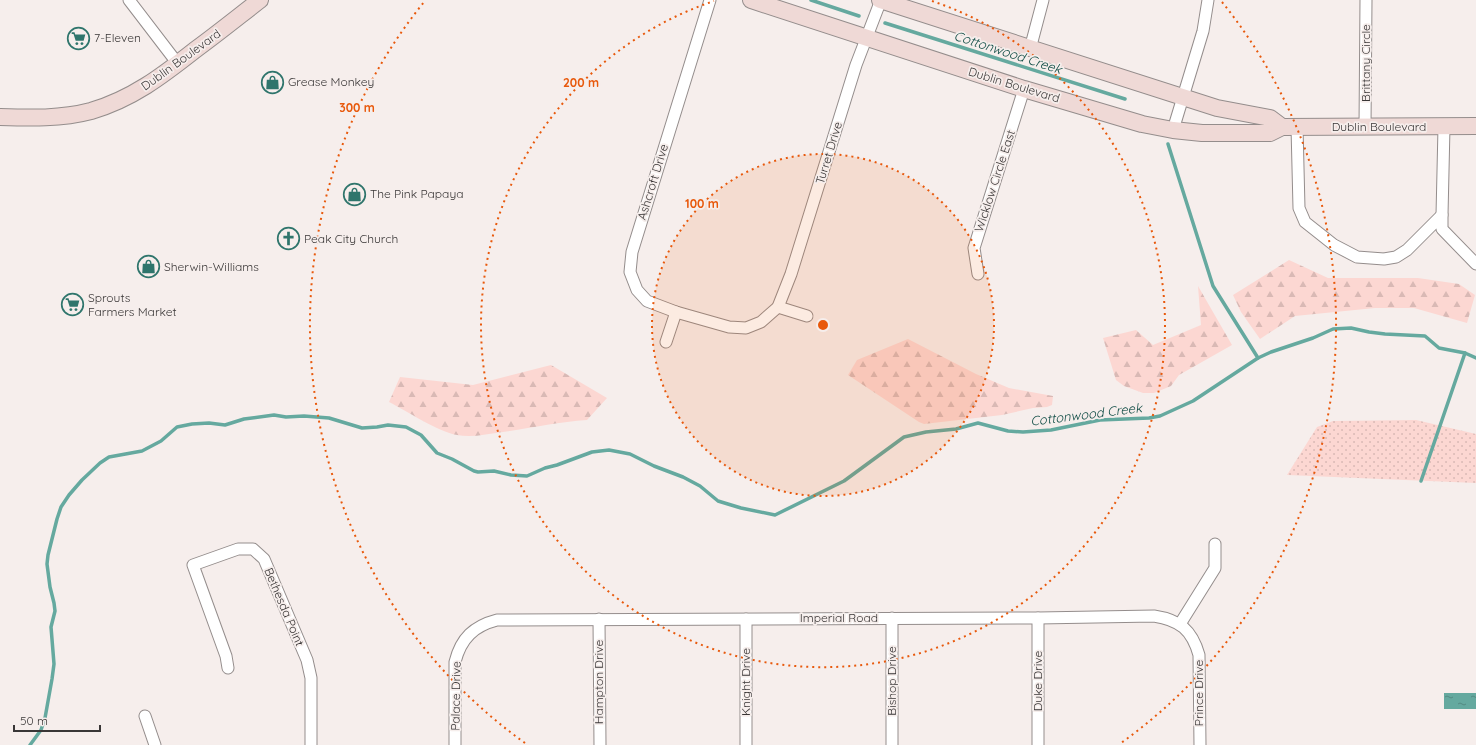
<svg xmlns="http://www.w3.org/2000/svg" width="1476" height="745" font-family="Quicksand,sans-serif">
	<style>
		.grass { fill: url(#grass-dots) }
		.forest { fill: url(#forest-firs) }
		.water { fill: url(#water-ripples) }
		.lines { fill: none; stroke-linecap: round; stroke-linejoin: round }
		.stream { stroke: #65a99f; stroke-width: 3.5 }
		.street-casing { stroke: #948d8c; stroke-width: 13 }
		.secondary-casing { stroke: #948d8c; stroke-width: 18 }
		.street { stroke: #fff; stroke-width: 11 }
		.secondary { stroke: #efd9d6; stroke-width: 16 }
		.ring { fill: none; stroke: #e8590c; stroke-width: 2; stroke-dasharray: 2 4 }
		.labels { text-anchor: middle; stroke-width: 3.5; stroke-linejoin: round; paint-order: stroke }
		.poi-label { font-size: 12px; fill: #393636; stroke: #f6eeec; text-anchor: start }
		.street-label { font-size: 12px; fill: #393636; stroke: #f6eeec }
		.water-label { font-size: 13px; font-style: italic; fill: #0e4b44; stroke: #f6eeec }
		.centre { fill: #e8590c; stroke: #f6eeec; stroke-width: 2 }
		.ring-label { font-size: 12px; text-anchor: middle; font-weight: bold; fill: #e8590c; stroke: #f6eeec; stroke-width: 3.5; stroke-linejoin: round; paint-order: stroke }
	</style>
	<defs>
		<pattern id="grass-dots" width="8" height="8" patternUnits="userSpaceOnUse"><rect width="8" height="8" fill="#fcd7d2"/><path d="M2 2h.1M6 6h.1" fill="none" stroke="#d9b9b5" stroke-width="1.8" stroke-linecap="round"/></pattern>
		<pattern id="forest-firs" width="22" height="20" patternUnits="userSpaceOnUse"><rect width="22" height="20" fill="#fcd7d2"/><path d="M5 1l3.5 6h-7zM16 11l3.5 6h-7z" fill="#d9b9b5"/></pattern>
		<pattern id="water-ripples" width="26" height="14" patternUnits="userSpaceOnUse"><rect width="26" height="14" fill="#65a99f"/><path d="M2 4q2-2 4 0t4 0M15 11q2-2 4 0t4 0" fill="none" stroke="#548a82"/></pattern>
	</defs>
	<rect width="100%" height="100%" fill="#f6eeec"/>
	<polygon class="grass" points="1416,420 1476,434 1476,483 1287,475 1317,427 1333,421"/>
	<g class="forest">
		<polygon points="1289,260 1328,278 1418,278 1459,284 1475,295 1467,323 1414,308 1375,308 1295,316 1260,339 1241,312 1233,295"/>
		<polygon points="1198,286 1232,345 1179,375 1171,386 1154,393 1143,393 1124,386 1116,380 1103,338 1136,330 1153,345 1201,325"/>
		<polygon points="908,339 976,374 1009,388 1053,396 1052,405 1047,407 1033,408 1002,415 924,424 919,422 848,375 857,360"/>
		<path d="M551,365L607,398L587,420C559,422 531,428 503,432C487,434 472,438 457,435C438,432 407,411 389,402L400,377L473,385Z"/>
	</g>
	<rect class="water" x="1444" y="693" width="32" height="16"/>
	<g class="lines">
		<g class="stream">
			<polyline points="811,0 859,16"/>
			<polyline points="885,23 1125,99"/>
			<polyline points="1168,144 1213,286 1258,358"/>
			<polyline points="1421,481 1465,353"/>
			<polyline points="30,745 41,730 45,718 52,679 54,664 51,627 55,611 54,603 50,587 47,564 48,555 57,519 61,507 69,495 82,480 100,463 109,457 142,451 161,441 177,427 192,424 209,423 225,425 244,419 274,415 286,417 304,416 329,418 362,428 377,427 388,425 406,427 421,435 437,453 452,459 474,471 478,472 494,471 511,475 527,476 545,468 557,465 592,452 609,450 630,454 654,466 683,477 700,486 718,501 741,508 775,515 844,481 904,437 926,432 956,429 978,423 1008,431 1023,432 1051,430 1100,420 1149,418 1160,416 1193,401 1258,358 1271,352 1313,338 1333,329 1351,328 1369,332 1385,334 1425,336 1439,348 1465,353 1476,358"/>
		</g>
		<defs>
			<g id="street">
				<polyline points="129,0 178,64"/>
				<polyline points="1030,49 1043,0"/>
				<polyline points="1297,127 1299,208 1305,222 1334,245 1357,257 1384,259 1396,257 1407,250 1442,215 1442,229 1476,264"/>
				<polyline points="1365,127 1366,0"/>
				<polyline points="1173,130 1203,31 1208,0"/>
				<polyline points="1442,215 1444,127"/>
				<polyline points="978,274 974,248 1024,89"/>
				<polyline points="778,307 807,316"/>
				<polyline points="676,312 729,327 746,328 761,322 778,307 791,274 856,65 881,0"/>
				<polyline points="666,342 676,312 647,301 637,290 630,272 632,252 710,0"/>
				<polyline points="892,618 892,745"/>
				<polyline points="1038,618 1038,745"/>
				<polyline points="599,619 600,745"/>
				<polyline points="1180,624 1215,568 1215,544"/>
				<polyline points="228,668 226,656 193,565 238,549 253,549 264,559 307,660 311,678 311,745"/>
				<polyline points="145,716 155,745"/>
				<path d="M455,745V662C461,638 474,626 497,620L1038,618L1154,616C1180,620 1192,630 1199,655L1200,745"/>
				<polyline points="746,745 746,619"/>
			</g>
			<g id="secondary">
				<polyline points="751,0 1024,89 1142,124 1173,130 1202,133 1270,133 1282,127 1476,126"/>
				<polyline points="880,0 1217,108 1270,118 1282,127"/>
				<path d="M0,117C30,118 61,119 91,111C132,99 162,76 195,50C217,34 238,17 260,0"/>
			</g>
		</defs>
		<use href="#street" class="street-casing"/>
		<use href="#secondary" class="secondary-casing"/>
		<use href="#street" class="street"/>
		<use href="#secondary" class="secondary"/>
	</g>
	<circle cx="823" cy="325" r="171" fill="#e8590c" fill-opacity=".12"/>
	<g class="ring">
		<circle cx="823" cy="325" r="171"/>
		<path d="M932 1A342 342 0 1 1 714 1"/>
		<path d="M525 743A514 514 0 0 1 424 2M1222 2A514 514 0 0 1 1121 743"/>
	</g>
	<defs>
		<symbol id="supermarket-ring" viewBox="-11 -11 22 22"><circle r="9.5" fill="#f6eeec" stroke="#2f756c" stroke-width="1.5"/><path d="M-6-5.5h2.5l.6 2H6L4.5 2H-2.5L-4.4-4H-6ZM-1.5 3.2a1.3 1.3 0 1 0 .1 0ZM3 3.2a1.3 1.3 0 1 0 .1 0Z" fill="#2f756c"/></symbol>
		<symbol id="shop-ring" viewBox="-11 -11 22 22"><circle r="9.5" fill="#f6eeec" stroke="#2f756c" stroke-width="1.5"/><path d="M-5-2.5h2.3a2.7 3.5 0 0 1 5.4 0H5L5.5 6h-11ZM-1.5-2.5h3a1.5 2.3 0 0 0-3 0Z" fill="#2f756c"/></symbol>
		<symbol id="church-ring" viewBox="-11 -11 22 22"><circle r="9.5" fill="#f6eeec" stroke="#2f756c" stroke-width="1.5"/><path d="M-1.2-6h2.4v3.5h3.3v2.4h-3.3V6h-2.4V-.1h-3.3v-2.4h3.3Z" fill="#2f756c"/></symbol>
	</defs>
	<g fill-rule="evenodd">
		<use href="#supermarket-ring" x="66" y="26" width="25" height="25"/>
		<use href="#shop-ring" x="260" y="70" width="25" height="25"/>
		<use href="#shop-ring" x="342" y="182" width="25" height="25"/>
		<use href="#church-ring" x="276" y="226" width="25" height="25"/>
		<use href="#shop-ring" x="136" y="254" width="25" height="25"/>
		<use href="#supermarket-ring" x="60" y="292" width="25" height="25"/>
	</g>
	<g class="labels">
		<g class="poi-label">
			<text x="94" y="42">7-Eleven</text>
			<text x="288" y="86">Grease Monkey</text>
			<text x="370" y="198">The Pink Papaya</text>
			<text x="304" y="243">Peak City Church</text>
			<text x="164" y="271">Sherwin-Williams</text>
			<text x="88" y="302">Sprouts<tspan x="88" dy="14">Farmers Market</tspan></text>
		</g>
		<g class="street-label">
			<text transform="translate(181 60) rotate(-36)" y="4">Dublin Boulevard</text>
			<text transform="translate(1366 63) rotate(-90)" y="4">Brittany Circle</text>
			<text transform="translate(1014 85) rotate(17)" y="4">Dublin Boulevard</text>
			<text x="1379" y="131">Dublin Boulevard</text>
			<text transform="translate(829 153) rotate(-73)" y="4">Turret Drive</text>
			<text transform="translate(995 181) rotate(-72)" y="4">Wicklow Circle East</text>
			<text transform="translate(653 182) rotate(-73)" y="4">Ashcroft Drive</text>
			<text transform="translate(284 607) rotate(67)" y="4">Bethesda Point</text>
			<text x="839" y="622">Imperial Road</text>
			<text transform="translate(892 681) rotate(-90)" y="4">Bishop Drive</text>
			<text transform="translate(1038 681) rotate(-90)" y="4">Duke Drive</text>
			<text transform="translate(599 682) rotate(-90)" y="4">Hampton Drive</text>
			<text transform="translate(746 682) rotate(-90)" y="4">Knight Drive</text>
			<text transform="translate(1199 693) rotate(-90)" y="4">Prince Drive</text>
			<text transform="translate(456 696) rotate(-89)" y="4">Palace Drive</text>
		</g>
		<g class="water-label">
			<text transform="translate(1008 52) rotate(18)" y="5">Cottonwood Creek</text>
			<text transform="translate(1086 414) rotate(-7)" y="5">Cottonwood Creek</text>
		</g>
	</g>
	<circle cx="823" cy="325" r="6" class="centre"/>
	<g class="ring-label">
		<text x="581" y="87">200 m</text>
		<text x="357" y="112">300 m</text>
		<text x="702" y="208">100 m</text>
	</g>
	<path d="M14 725v6h86v-6" fill="none" stroke="#393636" stroke-width="2"/>
	<text x="20" y="725" font-size="12" fill="#393636" stroke="#f6eeec" stroke-width="3" paint-order="stroke">50 m</text>
</svg>
